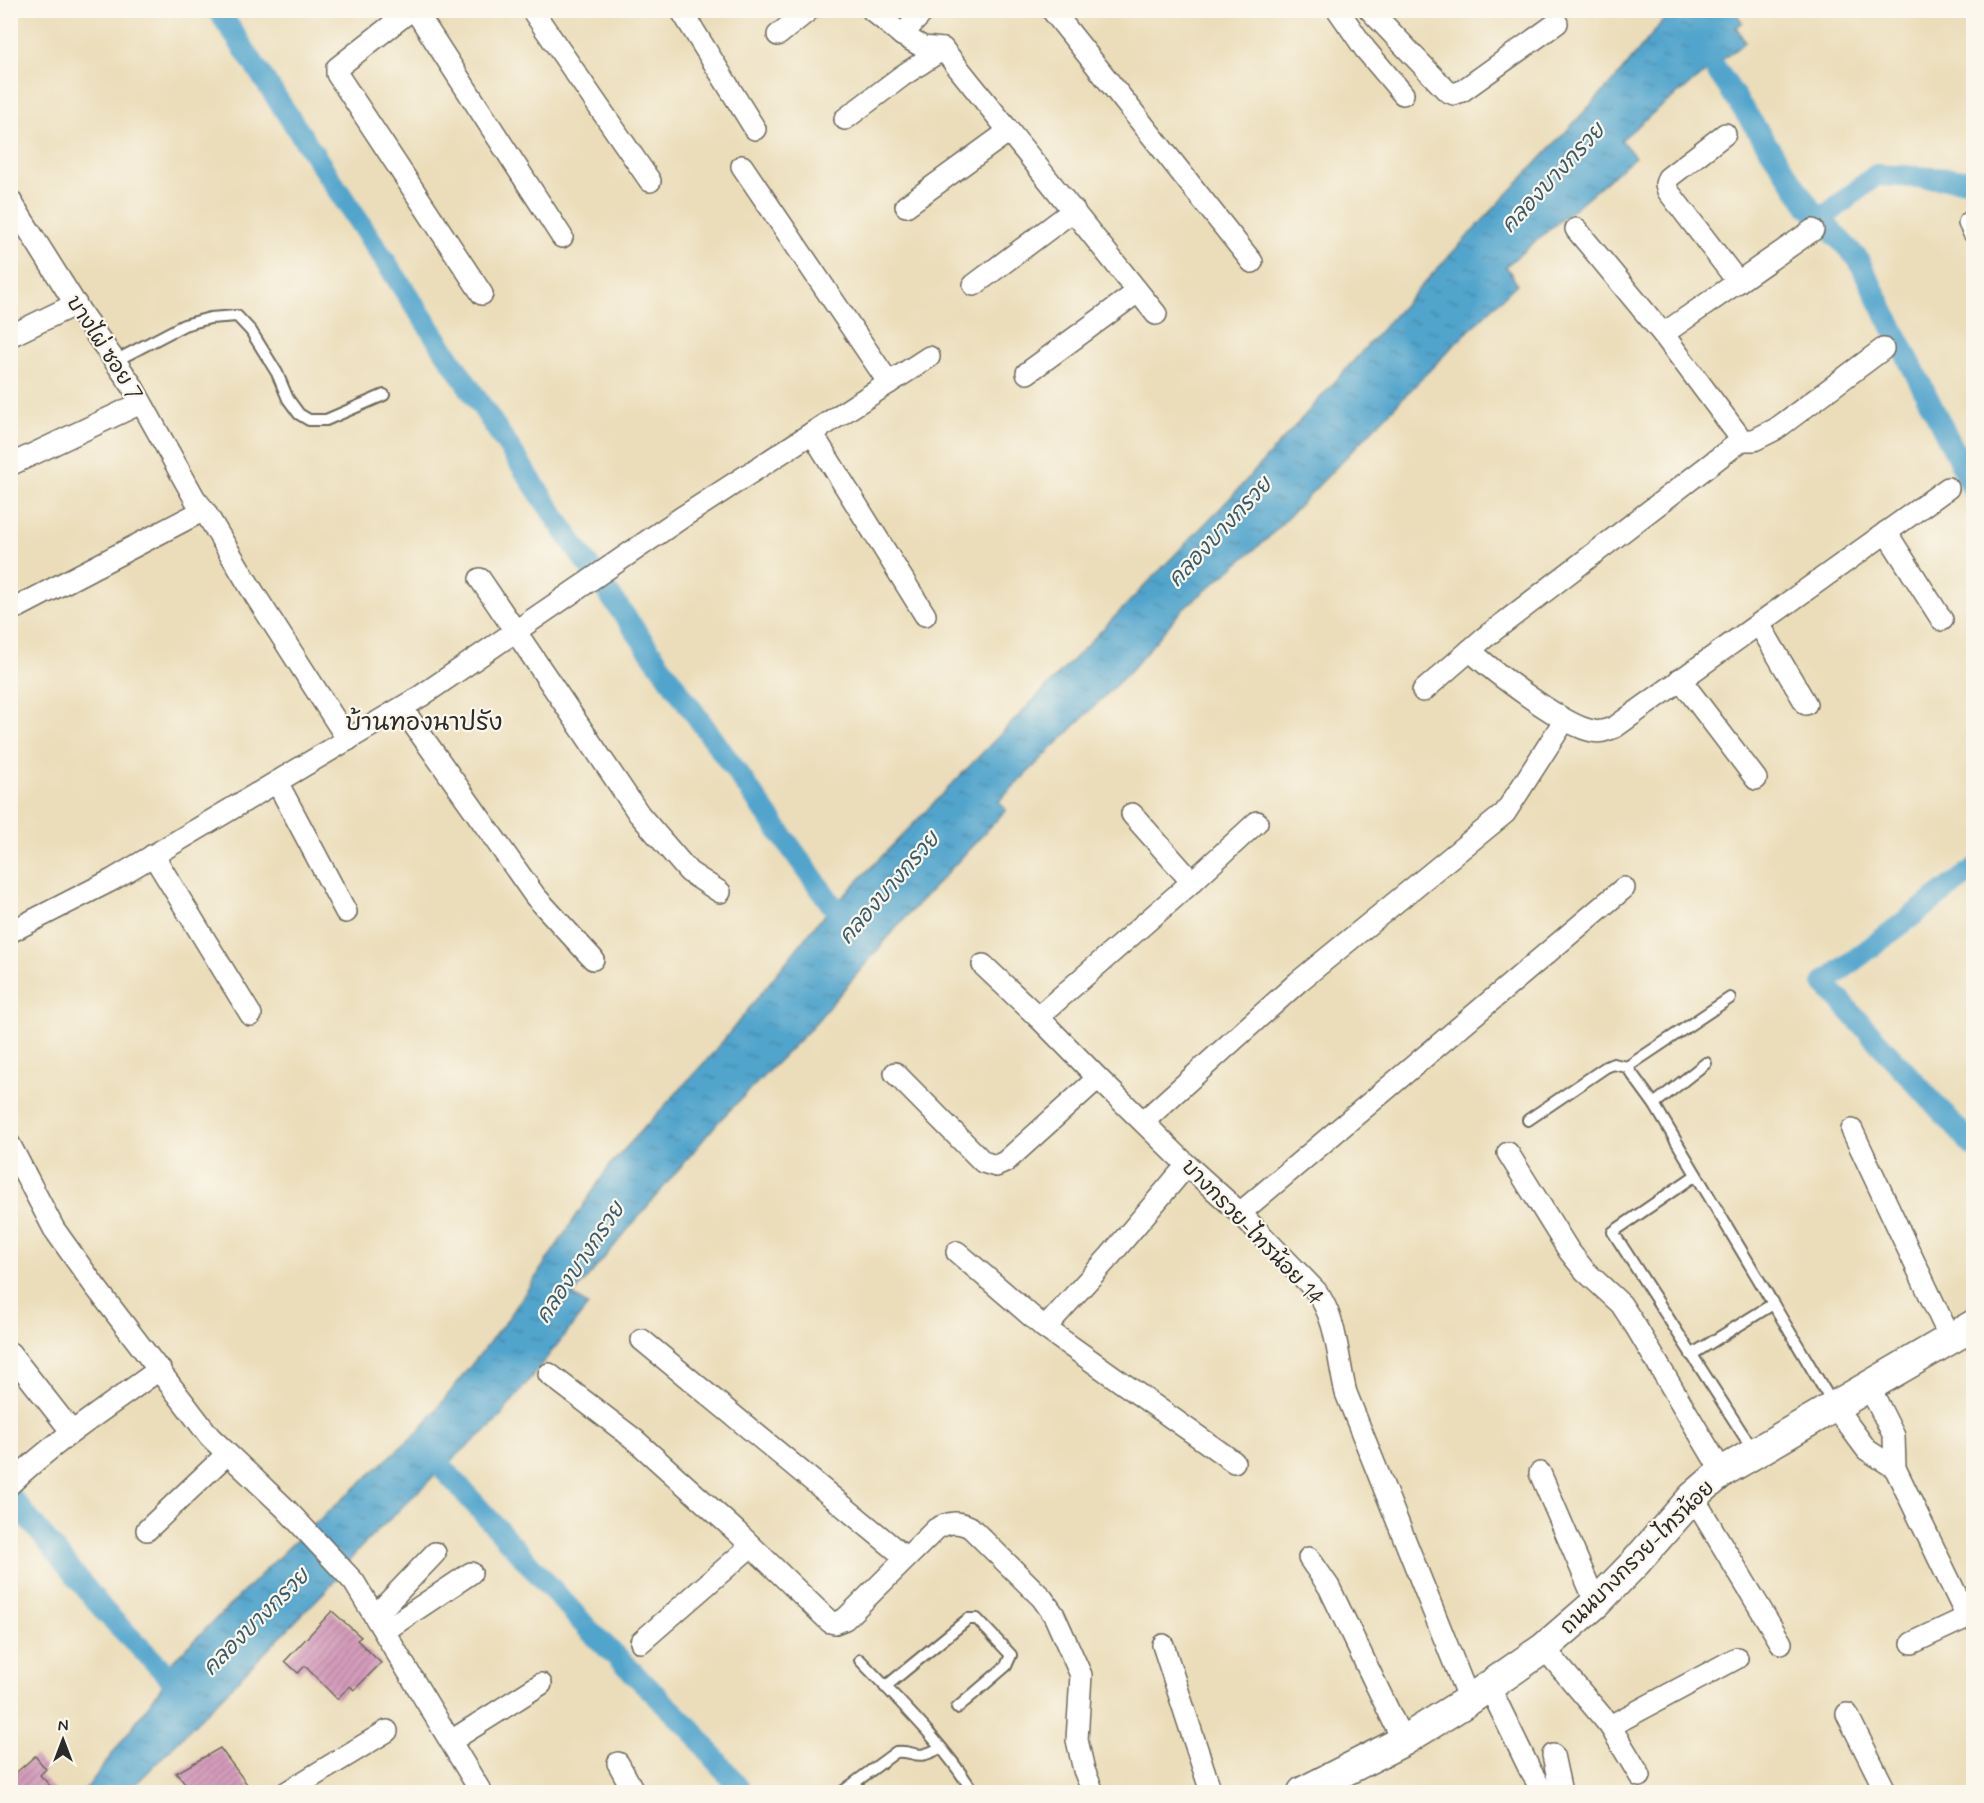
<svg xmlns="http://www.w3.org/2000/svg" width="1984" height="1803" font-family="Mynerve,'Playpen Sans Thai',sans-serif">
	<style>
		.water { fill: url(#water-ripples); stroke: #3e687c; stroke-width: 1.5 }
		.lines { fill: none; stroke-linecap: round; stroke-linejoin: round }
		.canal { stroke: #51a4cc; stroke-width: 22 }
		.building { fill: url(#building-hatch) }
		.lane-casing { stroke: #6e695d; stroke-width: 14 }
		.street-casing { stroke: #6e695d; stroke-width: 24 }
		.secondary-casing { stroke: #6e695d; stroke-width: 33 }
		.lane { stroke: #fff; stroke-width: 10 }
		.street { stroke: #fff; stroke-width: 21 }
		.secondary { stroke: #fff; stroke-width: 30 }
		.labels { text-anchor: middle; stroke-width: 4.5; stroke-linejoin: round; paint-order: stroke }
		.street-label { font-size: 21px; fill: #2b2b2b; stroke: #fbf7ec }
		.water-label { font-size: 22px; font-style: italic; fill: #3a5b6b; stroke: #fbf7ec }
		.quarter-label { font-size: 24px; fill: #2b2b2b; stroke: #fbf7ec }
	</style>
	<defs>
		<pattern id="water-ripples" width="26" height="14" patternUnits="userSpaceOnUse" patternTransform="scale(1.5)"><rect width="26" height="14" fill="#51a4cc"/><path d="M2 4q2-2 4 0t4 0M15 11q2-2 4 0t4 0" fill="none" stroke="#4386a6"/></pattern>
		<pattern id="building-hatch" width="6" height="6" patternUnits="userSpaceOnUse" patternTransform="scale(1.5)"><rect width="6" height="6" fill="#d49cbb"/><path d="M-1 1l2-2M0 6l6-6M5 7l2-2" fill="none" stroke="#ac7f98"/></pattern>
	</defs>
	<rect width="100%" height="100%" fill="#fbf7ec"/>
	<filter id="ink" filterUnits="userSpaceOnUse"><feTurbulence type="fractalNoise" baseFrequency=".0167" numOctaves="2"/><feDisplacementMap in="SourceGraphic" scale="12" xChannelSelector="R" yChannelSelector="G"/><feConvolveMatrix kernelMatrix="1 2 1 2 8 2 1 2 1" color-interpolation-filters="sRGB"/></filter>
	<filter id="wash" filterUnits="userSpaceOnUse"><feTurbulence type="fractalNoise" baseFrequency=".008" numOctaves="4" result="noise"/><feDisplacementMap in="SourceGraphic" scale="24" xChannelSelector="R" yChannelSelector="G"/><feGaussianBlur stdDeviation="1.35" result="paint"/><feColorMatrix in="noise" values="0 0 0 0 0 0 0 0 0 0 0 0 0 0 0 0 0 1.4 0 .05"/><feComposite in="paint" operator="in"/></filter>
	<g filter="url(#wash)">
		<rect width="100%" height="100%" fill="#ebddb9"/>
		<polygon class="water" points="1671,11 1735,11 1742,22 1736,27 1745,42 1658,109 1621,140 1635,157 1506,266 1517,284 1453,346 1267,539 1181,611 1133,668 999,801 1006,810 903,920 810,1029 719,1121 573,1295 588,1306 494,1424 442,1468 357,1551 332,1584 135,1785 139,1792 84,1792 161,1688 173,1661 291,1545 420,1430 510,1316 610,1165 715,1051 817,923 1234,494 1409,299 1617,77"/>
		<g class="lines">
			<g class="canal">
				<polyline points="218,10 576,548 850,930"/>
				<polyline points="1698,42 1809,207 1858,259 1974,490"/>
				<polyline points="1820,220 1876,175 1974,180"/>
				<polyline points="1974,869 1824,983 1974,1147"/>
				<polyline points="427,1451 589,1630 690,1728 742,1792"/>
				<polyline points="10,1496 106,1613 184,1692"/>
			</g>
		</g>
		<g id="blocks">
			<g class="building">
				<polygon points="332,1611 361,1637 357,1640 381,1663 354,1690 350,1686 337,1699 305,1666 298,1673 285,1661"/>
				<polygon points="220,1748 253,1792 192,1792 176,1773"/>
				<polygon points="35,1756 46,1769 40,1775 56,1792 10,1792 10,1778"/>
			</g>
		</g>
	</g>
	<g filter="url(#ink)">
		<use href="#blocks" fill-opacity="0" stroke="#6e695d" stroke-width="1.5"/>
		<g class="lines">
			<defs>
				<g id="lane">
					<polyline points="115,361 184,325 210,318 237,316 251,331 277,373 288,399 299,414 309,420 326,420 384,395"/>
					<polyline points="1627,1067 1730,998"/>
					<polyline points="1654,1104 1706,1063"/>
					<polyline points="1528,1120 1606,1067 1613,1064 1627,1067 1654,1104 1834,1406"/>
					<polyline points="1696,1175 1613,1232 1755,1453"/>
					<polyline points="1691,1355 1773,1304"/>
					<path d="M860,1660C899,1701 944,1744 973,1792"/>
					<polyline points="885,1687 968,1619 977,1619 1011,1655 1006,1666 957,1708"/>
					<path d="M842,1792L896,1752C918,1750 913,1762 940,1748"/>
				</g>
				<g id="street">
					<polyline points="411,10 337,68 337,74 482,294"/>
					<polyline points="415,10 562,237"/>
					<polyline points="532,10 650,181"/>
					<polyline points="681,10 755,129"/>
					<polyline points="872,10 902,35 923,47 943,49 1156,314"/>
					<polyline points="1052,10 1252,262"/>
					<polyline points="1338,10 1365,49 1403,94"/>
					<polyline points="1370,10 1447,91 1454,94 1462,91 1557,23"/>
					<polyline points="778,35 809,10"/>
					<polyline points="902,35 925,10"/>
					<polyline points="845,119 902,76 943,49"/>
					<polyline points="1725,134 1668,178 1666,184 1668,191 1738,282"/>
					<polyline points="742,166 889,383"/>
					<polyline points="10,200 83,316 131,384 195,499 204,510 18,607"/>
					<polyline points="906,206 1009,131"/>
					<polyline points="1969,223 1974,233"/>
					<polyline points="1576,229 1663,334 1742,440"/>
					<polyline points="974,285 1074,210"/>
					<polyline points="1663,334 1813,230"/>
					<polyline points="10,336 76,304"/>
					<polyline points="1027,373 1136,293"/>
					<polyline points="812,433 925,615"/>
					<polyline points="10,465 141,403"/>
					<polyline points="204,510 255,595 348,740"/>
					<polyline points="1886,532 1942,620"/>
					<polyline points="480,579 639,814 689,872 720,892"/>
					<polyline points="1759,624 1806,704"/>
					<path d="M1470,650C1492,671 1565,727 1593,731C1601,733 1607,730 1615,727L1948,488"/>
					<polyline points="1680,679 1756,779"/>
					<polyline points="1423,691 1484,638 1742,440 1754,440 1776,429 1883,349"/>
					<polyline points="402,708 535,896 593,959"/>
					<polyline points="277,782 346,912"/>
					<polyline points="1132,814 1192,882"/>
					<polyline points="153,855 251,1015"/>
					<polyline points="10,932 112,880 421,696 684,516 929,357"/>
					<path d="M983,965L1038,1017L1098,1078L1187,1165L1240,1213L1316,1291C1338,1321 1337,1358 1346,1393L1469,1700"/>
					<polyline points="1038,1017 1192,882 1257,822"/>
					<polyline points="895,1073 983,1162 996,1166 1005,1162 1098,1078"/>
					<polyline points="1144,1121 1298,982 1505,813 1564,721"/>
					<polyline points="1852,1130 1950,1338"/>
					<polyline points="10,1145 54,1229 94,1285 210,1437 286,1509 354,1582 481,1792"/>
					<polyline points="1508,1153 1569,1251 1585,1271 1621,1304 1636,1327 1722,1472"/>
					<polyline points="1240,1213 1624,888"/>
					<polyline points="957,1252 1045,1328 1234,1462"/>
					<polyline points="1045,1328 1110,1256 1187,1165"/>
					<polyline points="642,1340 906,1558"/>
					<polyline points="10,1353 72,1432"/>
					<path d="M549,1374L634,1439L737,1532L830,1622L835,1623L845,1619L936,1529C948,1522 957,1521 970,1527L1042,1598L1054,1615L1081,1675L1077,1740L1084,1770L1093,1792"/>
					<polyline points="1869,1386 1894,1436 1895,1468 1967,1617"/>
					<polyline points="1835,1407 1867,1450 1895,1468"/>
					<polyline points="1540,1473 1596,1603"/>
					<path d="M10,1484C56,1440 109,1406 160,1369"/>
					<polyline points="1693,1497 1781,1643"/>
					<polyline points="147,1530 226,1455"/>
					<polyline points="1309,1558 1329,1587 1403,1741"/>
					<polyline points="375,1616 435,1553"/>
					<polyline points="384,1631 471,1573"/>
					<polyline points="641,1642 751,1546"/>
					<polyline points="1912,1643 1974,1614"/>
					<polyline points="1163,1645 1211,1792"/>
					<polyline points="1544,1648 1610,1726 1640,1776"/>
					<polyline points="1489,1686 1530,1770 1543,1792"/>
					<polyline points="1847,1714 1886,1792"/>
					<polyline points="1610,1726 1737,1658"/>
					<polyline points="451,1741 541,1684"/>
					<polyline points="1553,1755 1561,1792"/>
					<polyline points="618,1763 634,1792"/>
					<polyline points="287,1792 387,1731"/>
				</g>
				<polyline id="secondary" points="1303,1792 1403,1741 1469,1700 1544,1648 1596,1603 1635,1563 1693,1497 1722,1472 1974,1325"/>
			</defs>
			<use href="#lane" class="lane-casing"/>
			<use href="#street" class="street-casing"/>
			<use href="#secondary" class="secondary-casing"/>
			<use href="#lane" class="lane"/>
			<use href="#street" class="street"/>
			<use href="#secondary" class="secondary"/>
		</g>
	</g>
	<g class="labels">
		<g class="street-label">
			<text transform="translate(105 348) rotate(57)" y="7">บางไผ่ ซอย 7</text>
			<text transform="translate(1253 1232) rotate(46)" y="7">บางกรวย-ไทรน้อย 14</text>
			<text transform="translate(1637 1557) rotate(-45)" y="7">ถนนบางกรวย-ไทรน้อย</text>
		</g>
		<g class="water-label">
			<text transform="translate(1552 177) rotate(-47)" y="8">คลองบางกรวย</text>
			<text transform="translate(1219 531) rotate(-47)" y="8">คลองบางกรวย</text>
			<text transform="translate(888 887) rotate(-49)" y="8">คลองบางกรวย</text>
			<text transform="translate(579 1262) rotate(-56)" y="8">คลองบางกรวย</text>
			<text transform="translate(255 1621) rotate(-45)" y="8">คลองบางกรวย</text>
		</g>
		<g class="quarter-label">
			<text x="424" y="730">บ้านทองนาปรัง</text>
		</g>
	</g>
	<rect width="1984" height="1803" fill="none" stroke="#fbf7ec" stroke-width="36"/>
	<g transform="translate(63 1740)" stroke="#fbf7ec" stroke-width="4.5" paint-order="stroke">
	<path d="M0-4.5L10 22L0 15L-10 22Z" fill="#2b2b2b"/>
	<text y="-9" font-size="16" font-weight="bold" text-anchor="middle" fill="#2b2b2b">N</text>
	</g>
</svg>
